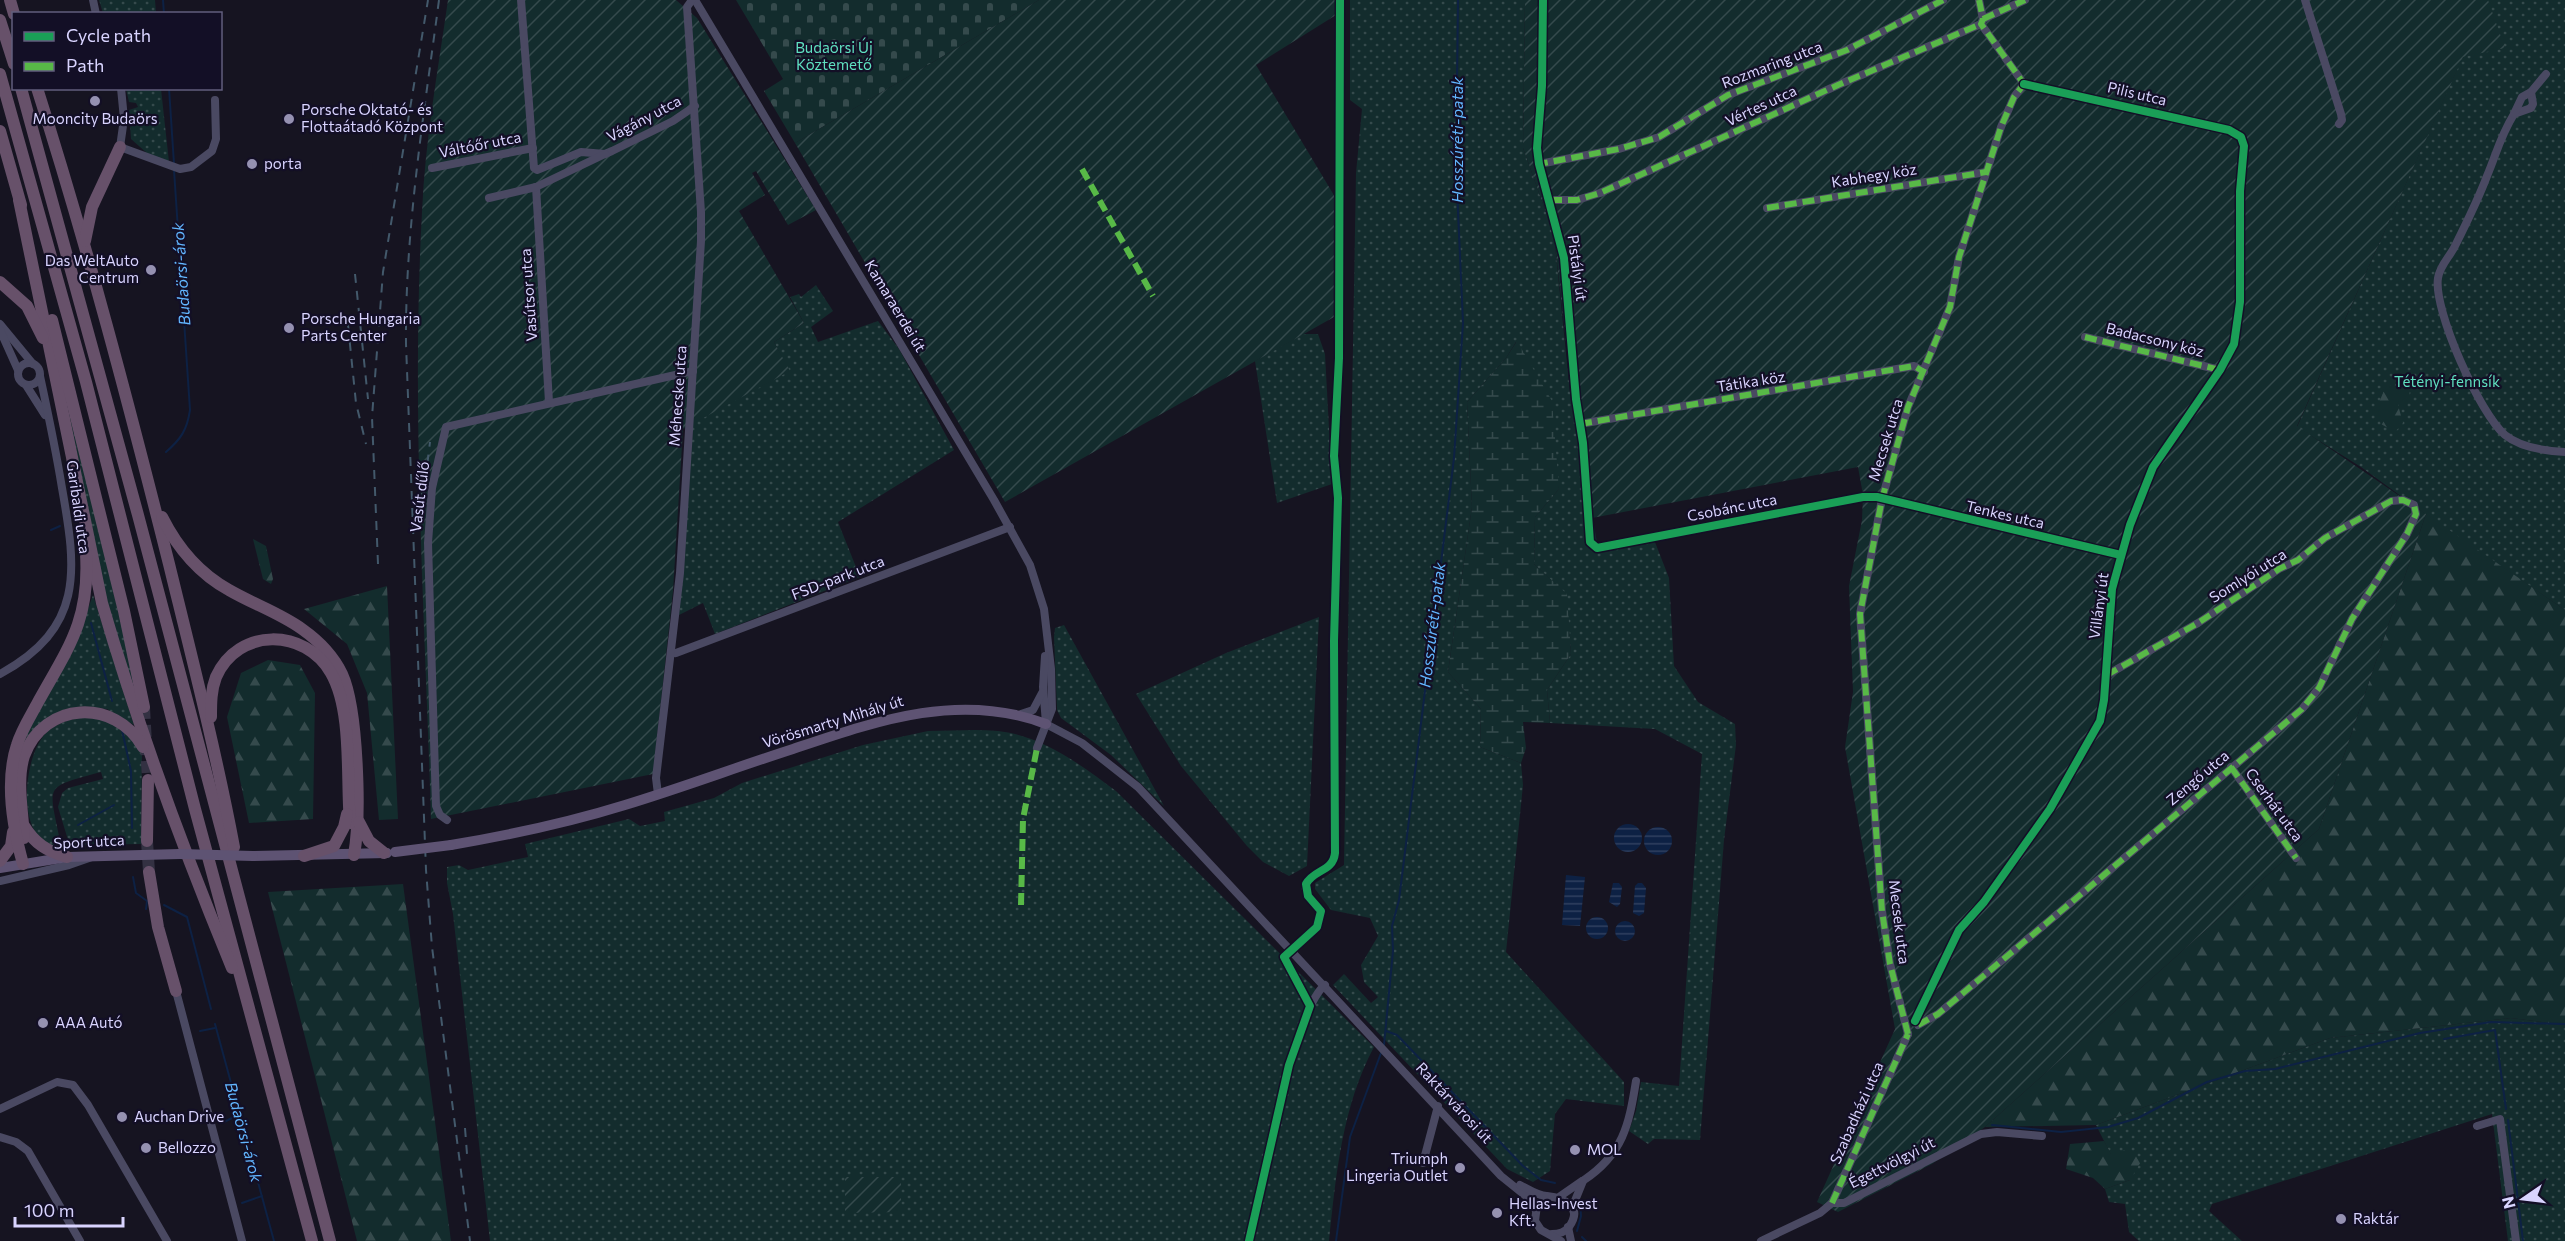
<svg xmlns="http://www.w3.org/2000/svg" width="2565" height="1241" font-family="Commissioner,sans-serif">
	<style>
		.grass { fill: url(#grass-dots) }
		.forest { fill: url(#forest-firs) }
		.wetland { fill: url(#wetland-marsh) }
		.cemetery { fill: url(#cemetery-stones) }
		.garden { fill: url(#garden-furrows) }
		.water { fill: url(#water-rules) }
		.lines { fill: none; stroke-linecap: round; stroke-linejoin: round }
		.stream { stroke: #0d2144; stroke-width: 2 }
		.highway-tunnel { stroke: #333142; stroke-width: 12; stroke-dasharray: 12 6; stroke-linecap: butt }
		.minor { stroke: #4a4962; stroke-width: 8 }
		.major { stroke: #5e5373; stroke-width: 10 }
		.highway { stroke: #67516a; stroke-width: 12 }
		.rail { stroke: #43596b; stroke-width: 2; stroke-dasharray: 9 8; stroke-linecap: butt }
		.major-bridge { stroke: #5e5373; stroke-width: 10 }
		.quiet { stroke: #58b947; stroke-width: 6; stroke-dasharray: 12 6; stroke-linecap: butt }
		.cycleway-casing { stroke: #130f26; stroke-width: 11 }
		.cycleway { stroke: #1a9f57; stroke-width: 8 }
		.poi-dot { fill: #9591b1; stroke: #130f26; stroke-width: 2 }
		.labels { text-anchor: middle; stroke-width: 4.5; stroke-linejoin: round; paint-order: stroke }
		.park-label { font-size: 15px; fill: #5fe0c0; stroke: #130f26 }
		.street-label { font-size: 15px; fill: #d9d4ff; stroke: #130f26 }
		.poi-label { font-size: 15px; fill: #d9d4ff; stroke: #130f26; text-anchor: start }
		.water-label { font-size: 16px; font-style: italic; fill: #62b6ff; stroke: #130f26 }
	</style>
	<defs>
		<pattern id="grass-dots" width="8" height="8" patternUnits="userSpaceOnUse" patternTransform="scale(1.5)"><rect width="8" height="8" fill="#132c2d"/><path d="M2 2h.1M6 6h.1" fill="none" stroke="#354a4c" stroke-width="1.8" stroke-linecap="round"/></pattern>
		<pattern id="forest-firs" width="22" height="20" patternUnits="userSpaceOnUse" patternTransform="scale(1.5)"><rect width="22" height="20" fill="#132c2d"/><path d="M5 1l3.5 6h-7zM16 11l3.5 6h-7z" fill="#354a4c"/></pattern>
		<pattern id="wetland-marsh" width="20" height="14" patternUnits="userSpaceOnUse" patternTransform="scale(1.5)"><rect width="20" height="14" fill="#132c2d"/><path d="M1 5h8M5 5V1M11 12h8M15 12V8" fill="none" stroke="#354a4c"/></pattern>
		<pattern id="cemetery-stones" width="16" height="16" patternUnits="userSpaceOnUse" patternTransform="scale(1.5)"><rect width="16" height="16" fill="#132c2d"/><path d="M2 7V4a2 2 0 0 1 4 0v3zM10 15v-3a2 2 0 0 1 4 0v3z" fill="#354a4c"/></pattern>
		<pattern id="garden-furrows" width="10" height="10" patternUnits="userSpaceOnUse" patternTransform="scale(1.5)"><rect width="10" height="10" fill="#132c2d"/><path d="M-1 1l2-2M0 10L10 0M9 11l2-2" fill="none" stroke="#354a4c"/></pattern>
		<pattern id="water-rules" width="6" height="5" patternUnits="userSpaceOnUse" patternTransform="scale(1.5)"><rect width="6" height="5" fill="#0d2144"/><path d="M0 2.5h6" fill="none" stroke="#304060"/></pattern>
	</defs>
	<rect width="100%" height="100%" fill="#161421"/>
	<g class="grass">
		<polygon points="99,0 155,0 156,13 103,13"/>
		<polygon points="1350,0 1525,0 1523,148 1554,235 1570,393 1598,548 1653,537 1669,578 1674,666 1698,702 1735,724 1736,745 1724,840 1700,1140 1654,1139 1648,1144 1629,1131 1636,1111 1641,1082 1679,1086 1702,754 1655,729 1550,723 1547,690 1571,654 1566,594 1534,564 1535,517 1559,489 1516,342 1506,358 1467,402 1472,507 1448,672 1481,709 1480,747 1521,763 1523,785 1506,952 1624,1082 1624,1106 1566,1099 1555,1114 1550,1171 1533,1182 1507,1169 1333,985 1344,974 1371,1003 1378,997 1364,982 1361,965 1378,936 1370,918 1331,910 1315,889 1315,883 1344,865 1356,173 1362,109 1350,100"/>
		<polygon points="2488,0 2565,0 2565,610 2446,529 2361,467 2297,427"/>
		<polygon points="126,89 161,89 169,162 148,154 131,139 129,110 138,107 136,103 129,102"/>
		<polygon points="816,285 833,311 811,327 818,342 878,321 899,349 954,450 838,522 860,577 715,634 703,603 679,615 693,423 789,371 774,342 804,323 790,297 799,294 801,297"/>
		<polygon points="1303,334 1318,334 1325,354 1332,484 1277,503 1255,361"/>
		<polygon points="59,359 129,657 136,696 100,584"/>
		<polygon points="93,595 134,725 107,709 80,707 29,738 18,818 23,739 72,653"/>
		<polygon points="1319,617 1307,866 1289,876 1263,862 1247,846 1181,766 1136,694 1226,653"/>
		<polygon points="1064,625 1164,806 1111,755 1061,718 1057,710 1054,637 1055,628"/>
		<path d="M90,716L122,727L142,752L141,844L76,845L68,840L58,807L62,793L68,788L103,779L101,772C42,788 49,784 60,841L56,846C15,842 22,754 48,731C60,721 75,718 90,716Z"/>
		<path d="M928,731C951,731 975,729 998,731C1043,736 1081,765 1116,791L1374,1047C1342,1107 1336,1175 1329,1241H490L453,914L447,883V867L459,865L468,870L528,857L525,844L629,819L640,826L665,821L664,812L714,798L742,783L863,745Z"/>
		<polygon points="2511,1018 2565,1025 2565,1241 2508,1241 2492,1114 2212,1204 2209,1211 2242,1241 2139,1241 2129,1232 2125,1204 2109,1202 2105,1189 2130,1180 2111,1155 2096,1125 2330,1038"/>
	</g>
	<g class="forest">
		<polygon points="2398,382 2410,390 2409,397 2398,405 2403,423 2395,432 2381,424 2376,410 2385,388"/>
		<polygon points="2426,514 2565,610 2565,1025 2511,1018 2330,1038 2096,1125 1985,1127 2319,829"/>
		<polygon points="253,539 266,546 273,579 271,584 263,579"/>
		<polygon points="387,586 398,819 379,820 367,693 347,644 304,609"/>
		<polygon points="268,660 300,665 315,693 313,819 249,823 227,717 241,673"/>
		<polygon points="403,884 451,1241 357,1241 268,892"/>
		<polygon points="2104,1141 2111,1154 2129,1149 2142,1160 2130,1180 2105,1189 2093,1178 2066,1169 2070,1144"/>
	</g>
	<polygon class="wetland" points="1517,341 1552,401 1559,489 1535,517 1534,564 1567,594 1571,654 1547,690 1550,723 1523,722 1526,748 1521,763 1480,747 1481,709 1448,672 1472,507 1467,402 1506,358"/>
	<polygon class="cemetery" points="736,0 1039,0 795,143 764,91 783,79"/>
	<g class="garden">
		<path d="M448,0H676L697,18L816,210L788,225L756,171L752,173L765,195L739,211L804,323L774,342L790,371L683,429L673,591L653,774L431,819C425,617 411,414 422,212C425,141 438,70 448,0Z"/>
		<polygon points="1039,0 1336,0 1336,15 1256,65 1335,197 1334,317 1005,502 795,143"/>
		<polygon points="1525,0 2488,0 2505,48 2463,57 2297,426 2426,514 2319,829 1985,1127 1932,1164 1838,1212 1817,1202 1895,1029 1845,747 1853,692 1849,586 1862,520 1863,495 1858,467 1592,518 1583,497 1554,235 1523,148"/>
		<polygon points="845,1177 901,1177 901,1212 845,1213"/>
	</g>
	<g class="water">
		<circle cx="1628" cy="838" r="14"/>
		<circle cx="1658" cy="841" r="14"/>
		<polygon points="1566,875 1585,877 1580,926 1562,925"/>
		<polygon points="1613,883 1619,883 1622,887 1620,904 1617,907 1609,902"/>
		<polygon points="1638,883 1642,883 1646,888 1644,913 1639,916 1633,913 1635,886"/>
		<circle cx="1597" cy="928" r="11"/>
		<circle cx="1625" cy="931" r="10"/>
	</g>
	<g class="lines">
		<g class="stream">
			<polyline points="163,0 164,14"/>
			<polyline points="169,88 174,164"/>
			<path d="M166,452C181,439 187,430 190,410L174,170"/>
			<polyline points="51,530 60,526"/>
			<polyline points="91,623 112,701"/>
			<polyline points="122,730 131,771 132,828"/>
			<polyline points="78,825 114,805"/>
			<polyline points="133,877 136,893 147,901 146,909"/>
			<polyline points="164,905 187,917 211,1009"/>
			<polyline points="215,1024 274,1241"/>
			<polyline points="200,1031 215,1028"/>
			<polyline points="1386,1031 1397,1035 1523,1166 1541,1180 1555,1183"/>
			<polyline points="2444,1039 2495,1030 2506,1109"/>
			<polyline points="1384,1045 1393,951 1392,926 1399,900 1454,458 1463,323 1456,166 1458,0"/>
			<polyline points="2508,1120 2523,1241"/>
			<polyline points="222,1123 240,1114"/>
			<polyline points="1992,1125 2061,1132 2108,1127 2138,1118 2207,1082 2245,1071 2275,1069 2420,1033 2491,1022 2565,1024"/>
			<polyline points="242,1203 262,1196"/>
			<polyline points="1577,1231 1581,1216 1580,1201"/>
			<polyline points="1582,1237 1586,1241"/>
			<polyline points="1336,1241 1350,1137 1381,1053"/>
		</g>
		<g class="highway-tunnel">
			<polyline points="144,707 148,780"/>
			<polyline points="147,841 149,872"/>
		</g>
		<g class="minor">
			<polyline points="93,0 96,14"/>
			<polyline points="521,0 534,168 537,170 581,152 605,154 612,151 673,121 695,106"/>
			<polyline points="695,0 994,500 1030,565 1044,609 1051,669 1052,709 1037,748"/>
			<polyline points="1543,0 1542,86 1537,148 1539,164 1564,258 1576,399 1583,443 1590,542 1597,548 1863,497 1877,497 2121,555"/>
			<polyline points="1979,0 1983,19 1981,24 2024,84"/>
			<polyline points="2305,0 2341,114 2342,120 2339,124"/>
			<polyline points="1983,19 2025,0"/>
			<path d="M2546,74L2531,92L2533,104L2531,108L2514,114C2500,137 2497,152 2487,176C2478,200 2466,224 2455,246C2449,258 2440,265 2438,278C2433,310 2480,414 2505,435C2521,448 2545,451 2565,452"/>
			<polyline points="121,88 124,119 120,147 180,169 191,167 212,151 216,139 215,100"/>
			<polyline points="2514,114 2522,97 2531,92"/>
			<polyline points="1539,164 1619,149 1659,137 1728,95 1847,50 1943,0"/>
			<polyline points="432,168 533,148"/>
			<polyline points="536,187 549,402"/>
			<polyline points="489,198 536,187 605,154"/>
			<polyline points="1550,200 1577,200 1600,193 1838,85 1981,24"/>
			<polyline points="1767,208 1986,172"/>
			<polyline points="0,324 33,364"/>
			<polyline points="0,330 18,370"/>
			<polyline points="2085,337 2220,370"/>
			<circle cx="29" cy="374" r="11"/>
			<polyline points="26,385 45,415"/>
			<polyline points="1580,424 1914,366 1924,372"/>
			<polyline points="676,653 1010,527"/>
			<polyline points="1045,656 1043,687 1046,723"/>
			<path d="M0,674C84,628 77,572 62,488C56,451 48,413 40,376"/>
			<polyline points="1021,714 1033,710 1042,693"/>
			<polyline points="1046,724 1082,743 1138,787 1501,1176 1527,1197 1535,1209"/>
			<polyline points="2231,767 2296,858"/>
			<polyline points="658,794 656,778 680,573 701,241 701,212 687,7 692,0"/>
			<polyline points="447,820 440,815 436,806 428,543 432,488 446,427 693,371"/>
			<polyline points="0,881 69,865 92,857"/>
			<path d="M1321,911L1308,896L1305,887C1309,870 1333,873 1335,853L1334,641L1338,498L1334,456L1339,358L1340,0"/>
			<polyline points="176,991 242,1241"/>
			<polyline points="1915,1021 1959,930 1984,902 2050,809 2100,721 2104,700 2112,589 2130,525 2153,467 2220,370 2234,344 2240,302 2240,191 2244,146 2241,137 2229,130 2024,84"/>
			<polyline points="1918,1025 1938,1014 2302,709 2319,688 2352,619 2407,534 2416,514 2414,505 2403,500 2391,501 2325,538 2298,560 2279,569 2198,623 2105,676"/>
			<polyline points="1908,1034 1890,964 1882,911 1860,614 1882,499 1908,407 1950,307 1959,257 2001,127 2014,97 2024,84"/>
			<polyline points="0,1109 57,1082 73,1085 88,1105 167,1241"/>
			<polyline points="2477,1126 2500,1119 2516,1241"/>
			<polyline points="0,1137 16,1142 28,1151 80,1241"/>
			<polyline points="1423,1163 1438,1106"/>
			<path d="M1584,1180C1623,1154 1629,1125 1636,1081"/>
			<path d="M1520,1185C1528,1189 1538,1196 1547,1196C1563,1198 1584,1206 1569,1227C1565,1232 1559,1234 1552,1234"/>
			<polyline points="1547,1197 1537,1205 1535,1221 1541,1230 1561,1241"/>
			<polyline points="1559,1197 1582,1181"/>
			<polyline points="1832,1203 1844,1203 1981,1134 1997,1132 2042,1136"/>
			<polyline points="1572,1208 1583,1181"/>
			<polyline points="1568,1227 1571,1241"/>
			<path d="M1249,1241C1260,1194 1293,1010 1325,985"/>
			<polyline points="1761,1241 1820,1213 1832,1203 1908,1034"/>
		</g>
		<g class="major">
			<path d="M451,845C510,835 567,823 625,805C681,788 737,767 793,749C876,721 960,691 1046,724"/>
			<polyline points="253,856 387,853"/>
			<polyline points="0,868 67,857 180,854"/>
		</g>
		<g class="highway">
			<polyline points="10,0 14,14"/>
			<polyline points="0,20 14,64"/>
			<polyline points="0,74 86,382 195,809 312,1241"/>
			<polyline points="21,88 138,515 330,1241"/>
			<path d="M37,88C87,245 129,405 169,564C192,658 216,752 234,847"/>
			<polyline points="0,131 21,205"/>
			<path d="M19,200L102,603C138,727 183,849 232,968"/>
			<polyline points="85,241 92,207 120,147"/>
			<polyline points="0,282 27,306 43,338"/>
			<polyline points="52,320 124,611 144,707"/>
			<path d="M162,517C177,547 200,574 229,590C253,604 280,613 302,629C319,641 333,655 342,674C358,709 361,816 354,855"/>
			<path d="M211,717C211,703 211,690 216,677C238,627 305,628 331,673C353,711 346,779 350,823"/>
			<polyline points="359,822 369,841 384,853"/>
			<path d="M24,826C35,844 47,851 67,857"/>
			<path d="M24,838C23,813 16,781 24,756C44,701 115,698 143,747"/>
			<polyline points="147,841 148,780"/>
			<polyline points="304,856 334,846 344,827 347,814"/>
			<polyline points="0,861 11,846 13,832"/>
			<path d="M23,864C13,828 5,781 17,745C21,731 30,717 37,704C68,648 90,621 86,554"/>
			<polyline points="149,872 158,927 176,991"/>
		</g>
		<g class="rail">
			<path d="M439,0C424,114 405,229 406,344L426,870L432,947L470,1241"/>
			<polyline points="355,274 368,399"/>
			<polyline points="348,325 356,403 366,444"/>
			<polyline points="419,531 430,442"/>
			<polyline points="378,564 372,417 383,272 428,0"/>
			<polyline points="465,1128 467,1154"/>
		</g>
		<g class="major-bridge">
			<polyline points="395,852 451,845"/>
			<polyline points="180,854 253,856"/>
		</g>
		<g class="quiet">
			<polyline points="1979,0 1983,19 1981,24 2024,84"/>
			<polyline points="1983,19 2025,0"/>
			<polyline points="1540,167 1539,164 1619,149 1659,137 1728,95 1847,50 1943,0"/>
			<polyline points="1082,169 1153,296"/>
			<polyline points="1550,200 1577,200 1600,193 1838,85 1981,24"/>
			<polyline points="1767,208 1986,172"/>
			<polyline points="2085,337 2220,370"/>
			<polyline points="1580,424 1914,366 1924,372"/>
			<polyline points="2231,767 2296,858"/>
			<polyline points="1021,905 1023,819 1037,748"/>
			<polyline points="1918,1025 1938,1014 2302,709 2319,688 2352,619 2407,534 2416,514 2414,505 2403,500 2391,501 2325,538 2298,560 2279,569 2198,623 2105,676"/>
			<polyline points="1908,1034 1890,964 1882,911 1860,614 1882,499 1908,407 1950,307 1959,257 2001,127 2014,97 2024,84"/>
			<polyline points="1832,1203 1908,1034"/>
		</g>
		<defs>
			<g id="cycleway">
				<polyline points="1543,0 1542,86 1537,148 1539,164 1564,258 1576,399 1583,443 1590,542 1597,548 1863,497 1877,497 2121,555"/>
				<polyline points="1915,1021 1959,930 1984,902 2050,809 2100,721 2104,700 2112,589 2130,525 2153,467 2220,370 2234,344 2240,302 2240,191 2244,146 2241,137 2229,130 2024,84"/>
				<path d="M1249,1241L1289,1065L1310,1006L1284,957L1317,927L1321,911L1308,896L1306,884C1314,869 1333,872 1335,853L1334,641L1338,498L1334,456L1339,358L1340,0"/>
			</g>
		</defs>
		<use href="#cycleway" class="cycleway-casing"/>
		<use href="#cycleway" class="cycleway"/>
	</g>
	<g class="poi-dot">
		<circle cx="95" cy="101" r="6"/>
		<circle cx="289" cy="119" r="6"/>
		<circle cx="252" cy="164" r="6"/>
		<circle cx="151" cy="270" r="6"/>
		<circle cx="289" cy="328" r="6"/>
		<circle cx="43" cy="1023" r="6"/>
		<circle cx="122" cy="1117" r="6"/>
		<circle cx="146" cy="1148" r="6"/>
		<circle cx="1575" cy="1150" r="6"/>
		<circle cx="1460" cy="1168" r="6"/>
		<circle cx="1497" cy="1213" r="6"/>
		<circle cx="2341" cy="1219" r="6"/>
	</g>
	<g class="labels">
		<g class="park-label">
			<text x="834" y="53">Budaörsi Új<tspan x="834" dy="17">Köztemető</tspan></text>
			<text x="2447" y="387">Tétényi-fennsík</text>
		</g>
		<g class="street-label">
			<text transform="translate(1772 65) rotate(-21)" y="5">Rozmaring utca</text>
			<text transform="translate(2137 94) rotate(13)" y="5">Pilis utca</text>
			<text transform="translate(1761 106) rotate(-25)" y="5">Vértes utca</text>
			<text transform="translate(644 119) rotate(-28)" y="5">Vágány utca</text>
			<text transform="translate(480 145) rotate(-11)" y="5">Váltóőr utca</text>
			<text transform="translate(1874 176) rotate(-9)" y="5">Kabhegy köz</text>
			<text transform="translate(1577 268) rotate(82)" y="5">Pistályi út</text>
			<text transform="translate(529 295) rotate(-94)" y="5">Vasútsor utca</text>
			<text transform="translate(895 306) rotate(59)" y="5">Kamaraerdei út</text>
			<text transform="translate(2155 340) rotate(14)" y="5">Badacsony köz</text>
			<text transform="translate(1751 382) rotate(-9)" y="5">Tátika köz</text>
			<text transform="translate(678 396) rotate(-86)" y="5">Méhecske utca</text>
			<text transform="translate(1886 440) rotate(-73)" y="5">Mecsek utca</text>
			<text transform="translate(420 497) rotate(-83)" y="5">Vasút dűlő</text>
			<text transform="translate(78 507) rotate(82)" y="5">Garibaldi utca</text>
			<text transform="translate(1732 508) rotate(-11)" y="5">Csobánc utca</text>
			<text transform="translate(2005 515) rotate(13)" y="5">Tenkes utca</text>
			<text transform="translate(2248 576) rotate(-32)" y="5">Somlyói utca</text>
			<text transform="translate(838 578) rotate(-21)" y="5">FSD-park utca</text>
			<text transform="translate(2099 606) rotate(-82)" y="5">Villányi út</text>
			<text transform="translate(833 722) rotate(-17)" y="5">Vörösmarty Mihály út</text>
			<text transform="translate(2198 778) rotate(-40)" y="5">Zengő utca</text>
			<text transform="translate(2274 805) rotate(54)" y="5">Cserhát utca</text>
			<text transform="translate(89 842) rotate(-3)" y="5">Sport utca</text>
			<text transform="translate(1899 922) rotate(83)" y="5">Mecsek utca</text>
			<text transform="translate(1454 1103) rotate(47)" y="5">Raktárvárosi út</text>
			<text transform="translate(1857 1113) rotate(-66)" y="5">Szabadházi utca</text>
			<text transform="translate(1892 1163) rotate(-27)" y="5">Égettvölgyi út</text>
		</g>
		<g class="poi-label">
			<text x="301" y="115">Porsche Oktató- és<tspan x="301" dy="17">Flottaátadó Központ</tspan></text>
			<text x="95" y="124" text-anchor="middle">Mooncity Budaörs</text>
			<text x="264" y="169">porta</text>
			<text x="139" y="266" text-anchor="end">Das WeltAuto<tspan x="139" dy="17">Centrum</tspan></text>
			<text x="301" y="324">Porsche Hungaria<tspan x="301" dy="17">Parts Center</tspan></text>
			<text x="55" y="1028">AAA Autó</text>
			<text x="134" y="1122">Auchan Drive</text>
			<text x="158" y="1153">Bellozzo</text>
			<text x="1587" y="1155">MOL</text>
			<text x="1448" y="1164" text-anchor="end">Triumph<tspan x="1448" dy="17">Lingeria Outlet</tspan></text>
			<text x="1509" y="1209">Hellas-Invest<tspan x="1509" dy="17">Kft.</tspan></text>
			<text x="2353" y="1224">Raktár</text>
		</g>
		<g class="water-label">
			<text transform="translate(1457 140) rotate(-90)" y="6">Hosszúréti-patak</text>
			<text transform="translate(181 274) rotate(-94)" y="6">Budaörsi-árok</text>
			<text transform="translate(1432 625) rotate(-83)" y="6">Hosszúréti-patak</text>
			<text transform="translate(244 1132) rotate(75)" y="6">Budaörsi-árok</text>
		</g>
	</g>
	<rect x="12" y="12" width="210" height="78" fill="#130f26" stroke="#625e7d" stroke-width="1.5"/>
	<rect x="24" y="32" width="30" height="9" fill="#1a9f57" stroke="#625e7d" stroke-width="1.5"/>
	<text x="66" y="42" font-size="18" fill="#d9d4ff">Cycle path</text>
	<rect x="24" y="62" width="30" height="9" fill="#58b947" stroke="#625e7d" stroke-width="1.5"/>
	<text x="66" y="72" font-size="18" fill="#d9d4ff">Path</text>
	<g transform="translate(2523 1199) rotate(256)" stroke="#130f26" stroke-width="4.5" paint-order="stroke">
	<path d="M0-4.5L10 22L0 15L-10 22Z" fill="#d9d4ff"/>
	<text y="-9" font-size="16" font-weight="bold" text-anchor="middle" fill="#d9d4ff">N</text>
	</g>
	<path d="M15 1217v9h108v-9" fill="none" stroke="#d9d4ff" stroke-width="3"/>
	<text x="24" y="1217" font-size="18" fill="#d9d4ff" stroke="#130f26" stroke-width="4.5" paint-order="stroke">100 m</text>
</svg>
